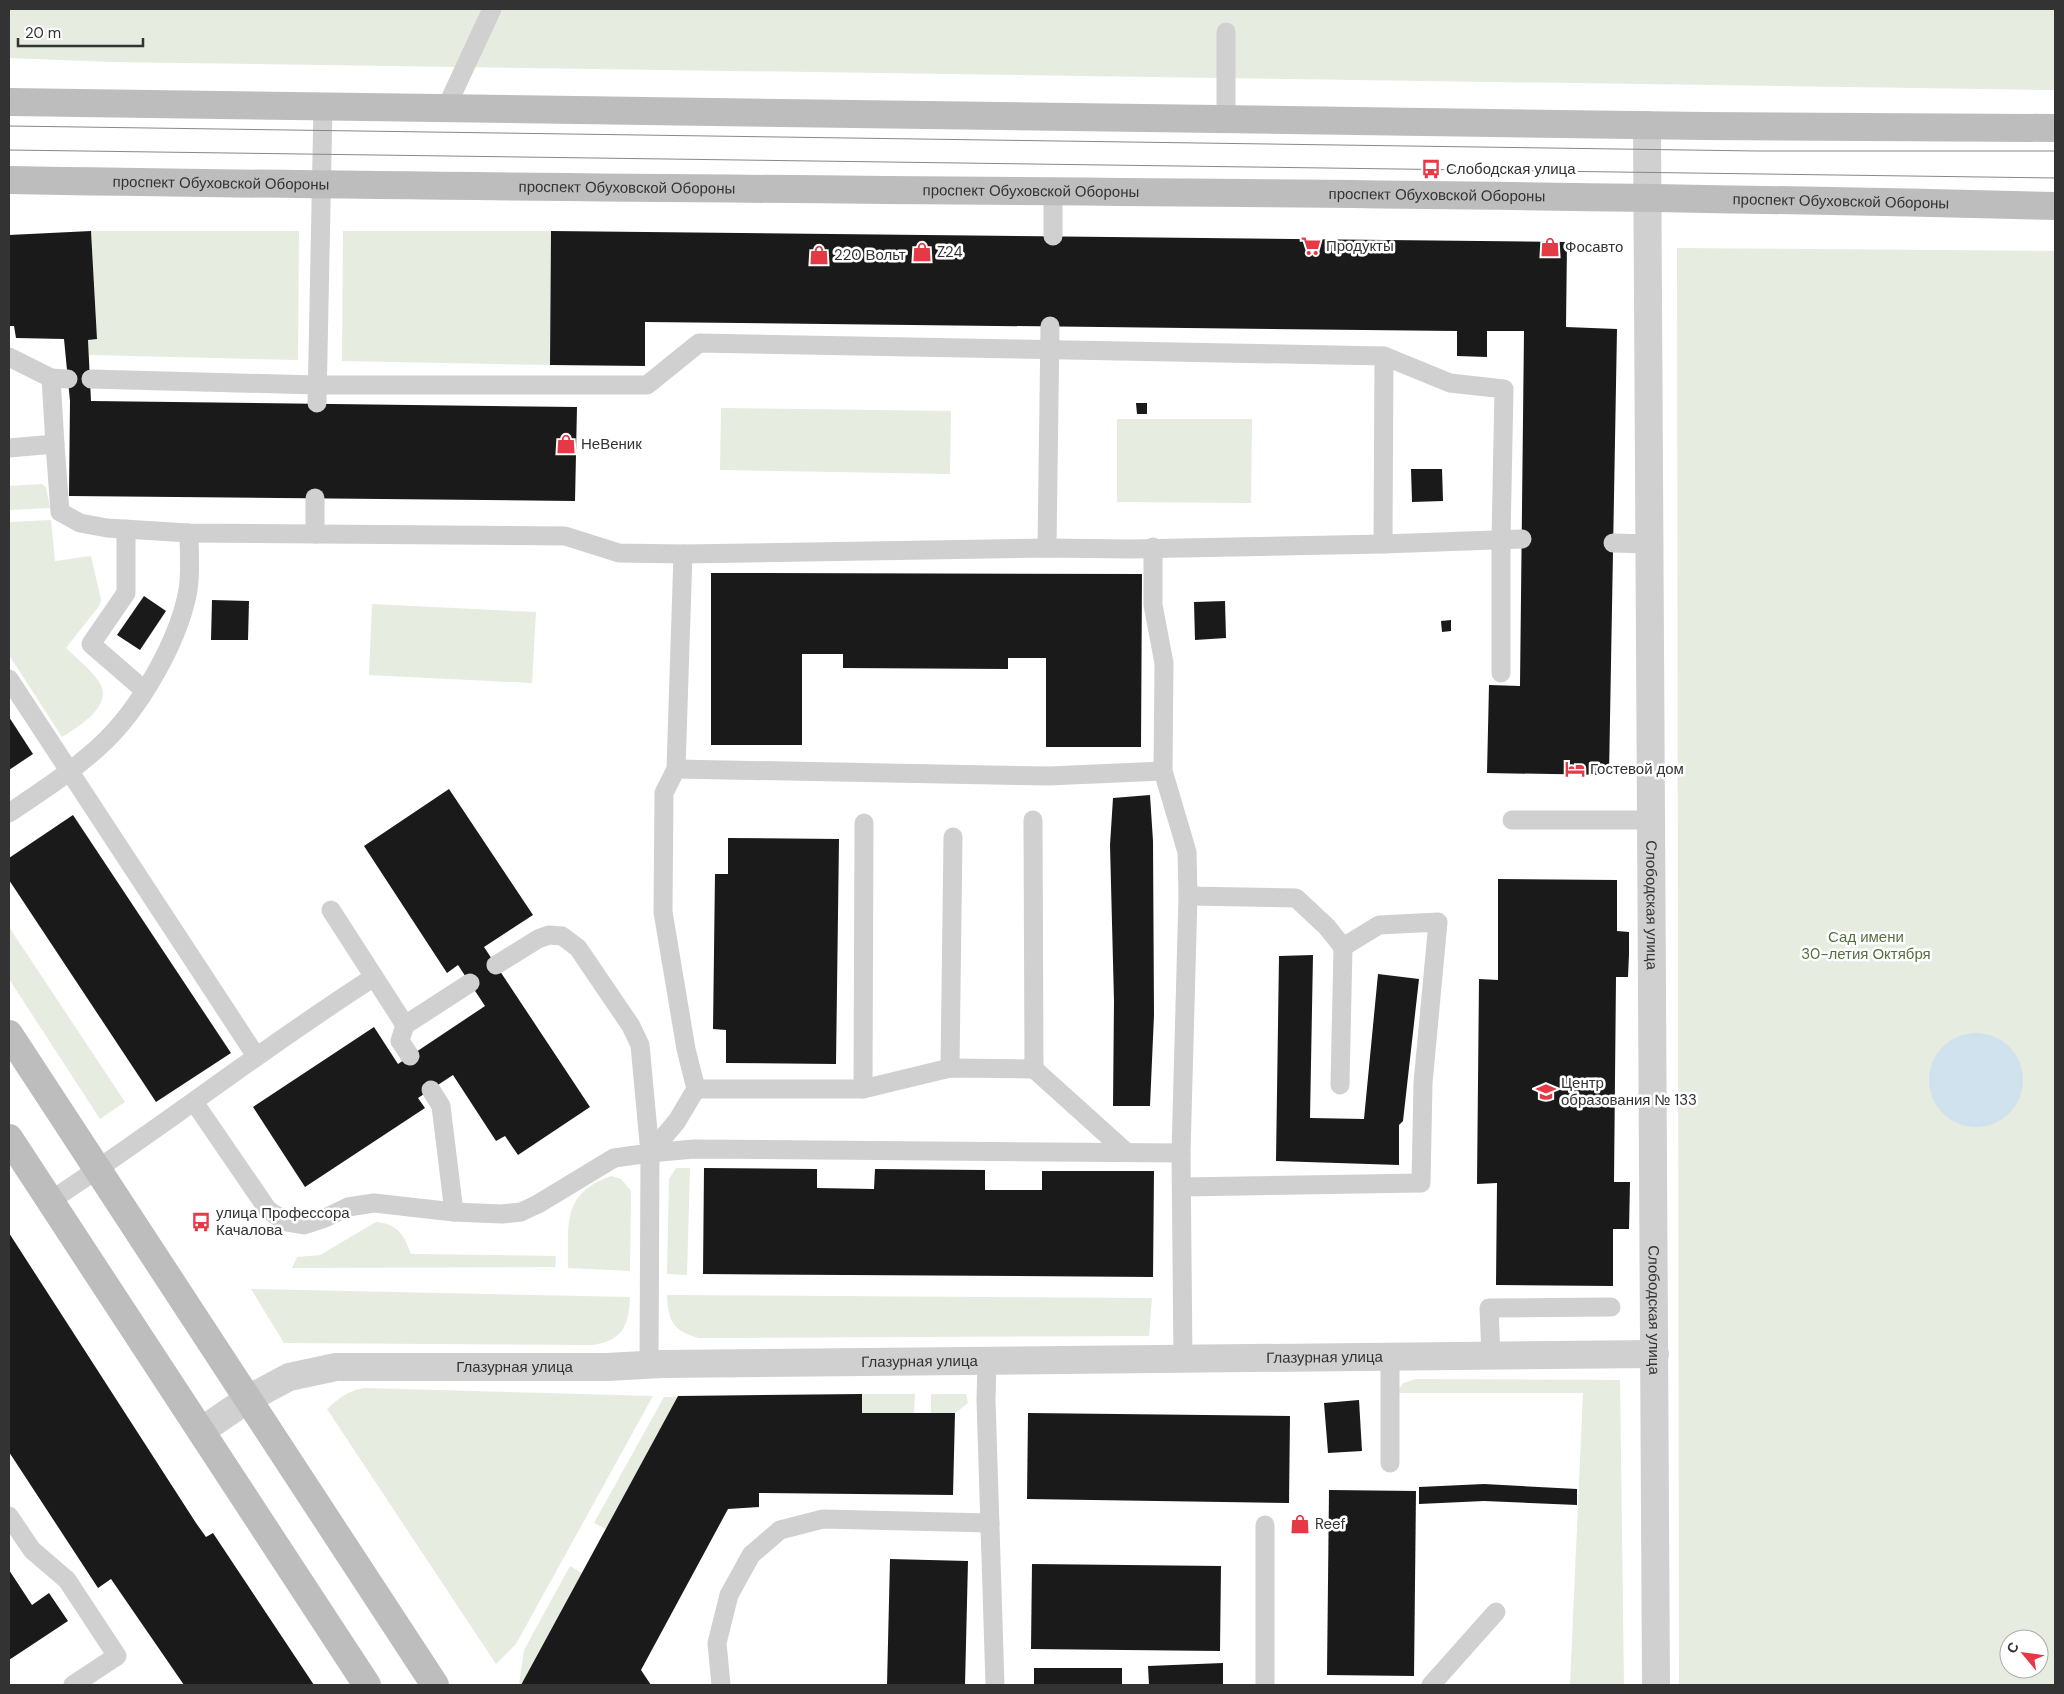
<svg xmlns="http://www.w3.org/2000/svg" width="2064" height="1694" font-family="'DM Sans',sans-serif">
	<style>
		.green { fill: #e6ecdf; fill-rule: evenodd }
		.water { fill: #cfe2ee }
		.building { fill: #1a1a1a }
		.lines { fill: none; stroke-linecap: round; stroke-linejoin: round }
		.service { stroke: #d0d0d0; stroke-width: 19 }
		.minor { stroke: #d0d0d0; stroke-width: 28 }
		.secondary { stroke: #bdbdbd; stroke-width: 28 }
		.tram { stroke: #888; stroke-width: 1 }
		.labels { text-anchor: middle; stroke-width: 5; stroke-linejoin: round; paint-order: stroke }
		.poi-label { font-size: 15px; fill: #333; stroke: #fff; text-anchor: start }
		.street-label { font-size: 15px; fill: #333; stroke: #fff }
		.park-label { font-size: 15px; fill: #56703f; stroke: #fff }
	</style>
	<rect width="100%" height="100%" fill="#fff"/>
	<g class="green">
		<polygon points="9,9 2055,9 2055,90 112,62 9,58"/>
		<polygon points="91,231 299,231 298,360 89,355 88,340 97,339"/>
		<polygon points="343,231 551,231 550,365 342,361"/>
		<path d="M1677,248L2055,251V1685H1679ZM2009,1639H2039V1669H2009Z"/>
		<polygon points="721,408 951,411 950,474 720,470"/>
		<polygon points="1117,419 1252,419 1251,503 1117,502"/>
		<polygon points="42,484 46,487 50,508 9,510 9,486"/>
		<path d="M51,520L55,561L91,556L101,600L99,606L66,648C77,659 91,669 99,682C115,705 78,727 62,737L9,655V522Z"/>
		<polygon points="372,604 536,612 532,683 369,675"/>
		<polygon points="9,927 125,1102 100,1119 9,979"/>
		<polygon points="676,1168 690,1168 687,1275 667,1274 669,1179"/>
		<path d="M611,1176L621,1179L631,1191L630,1271L568,1268C569,1224 561,1194 611,1176Z"/>
		<path d="M376,1222C398,1224 404,1235 411,1254L556,1256L555,1267L292,1268L297,1257L320,1255Z"/>
		<path d="M251,1289L630,1297C629,1326 622,1341 592,1345L284,1343Z"/>
		<path d="M667,1295L1152,1298L1149,1336L699,1338C673,1331 668,1321 667,1295Z"/>
		<polygon points="1416,1379 1620,1380 1624,1685 1570,1685 1583,1393 1397,1393 1403,1383"/>
		<path d="M364,1388L653,1396L516,1644L496,1664L327,1409C339,1398 348,1391 364,1388Z"/>
		<polygon points="862,1394 915,1394 914,1413 862,1413"/>
		<polygon points="931,1394 966,1394 968,1403 955,1413 931,1413"/>
		<polygon points="664,1397 678,1397 606,1529 594,1523"/>
		<polygon points="570,1566 582,1573 521,1685 519,1685 524,1650"/>
	</g>
	<circle class="water" cx="1976" cy="1080" r="47"/>
	<g class="building">
		<polygon points="91,231 97,339 88,340 91,401 577,407 575,501 69,496 70,401 64,339 16,338 14,326 9,326 9,235"/>
		<polygon points="551,231 1567,242 1566,327 1617,329 1609,775 1487,773 1489,685 1520,686 1524,331 1487,331 1487,357 1457,356 1457,331 645,322 645,366 550,365"/>
		<polygon points="1136,403 1147,403 1147,414 1137,414"/>
		<polygon points="1411,469 1442,469 1443,501 1412,502"/>
		<polygon points="711,573 1142,574 1141,747 1046,747 1046,658 1008,658 1008,669 843,668 843,654 802,654 802,745 711,745"/>
		<polygon points="144,596 166,611 140,650 117,635"/>
		<polygon points="212,600 249,601 248,640 211,640"/>
		<polygon points="1225,601 1226,638 1195,640 1194,602"/>
		<polygon points="1451,620 1451,631 1442,632 1441,621"/>
		<polygon points="9,717 33,754 9,770"/>
		<polygon points="449,789 533,915 484,947 590,1107 518,1155 505,1136 496,1141 453,1075 418,1098 425,1108 305,1187 253,1107 374,1027 398,1064 485,1006 458,965 447,973 364,846"/>
		<polygon points="1150,795 1153,841 1154,1015 1150,1106 1113,1106 1114,1001 1110,845 1113,798"/>
		<polygon points="73,815 231,1053 156,1102 9,880 9,858"/>
		<polygon points="728,838 839,839 836,1064 726,1063 726,1030 713,1029 715,874 728,874"/>
		<polygon points="1498,879 1617,880 1617,931 1629,932 1629,954 1628,977 1616,977 1614,1182 1630,1182 1629,1229 1613,1229 1613,1286 1496,1285 1497,1183 1477,1184 1479,979 1498,980"/>
		<polygon points="1313,955 1310,1118 1364,1119 1378,974 1419,979 1403,1121 1399,1125 1399,1165 1276,1161 1279,956"/>
		<polygon points="704,1168 817,1169 817,1188 874,1189 875,1169 985,1170 985,1190 1042,1190 1042,1171 1154,1171 1153,1277 703,1274"/>
		<polygon points="9,1233 196,1523 206,1537 213,1533 314,1685 184,1685 111,1579 98,1588 9,1452"/>
		<polygon points="862,1394 862,1413 955,1413 953,1495 759,1493 759,1507 728,1509 641,1670 651,1685 521,1685 678,1396"/>
		<polygon points="1359,1400 1362,1451 1328,1453 1324,1403"/>
		<polygon points="1028,1413 1290,1416 1289,1503 1027,1499"/>
		<polygon points="1484,1484 1577,1489 1577,1505 1484,1501 1419,1504 1419,1487"/>
		<polygon points="1329,1490 1416,1491 1414,1676 1327,1675"/>
		<polygon points="890,1559 968,1561 965,1685 887,1685"/>
		<polygon points="1032,1564 1221,1566 1220,1651 1031,1649"/>
		<polygon points="9,1570 32,1605 49,1593 68,1621 9,1660"/>
		<polygon points="1223,1663 1223,1685 1149,1685 1148,1666"/>
		<rect x="1034" y="1668" width="88" height="17"/>
	</g>
	<g class="lines">
		<g class="service">
			<polyline points="1226,32 1226,118"/>
			<polyline points="446,108 492,9"/>
			<polyline points="1053,192 1053,236"/>
			<polyline points="9,357 51,378 68,379"/>
			<polyline points="91,379 317,385 647,385 699,343 1384,356 1450,383 1504,389 1501,539 1501,673"/>
			<polyline points="317,403 323,107"/>
			<polyline points="55,444 60,512 80,523 107,528 189,533 565,536 619,553 683,554 1047,548 1132,549 1383,544 1522,539"/>
			<polyline points="9,448 55,444 51,378"/>
			<polyline points="315,498 315,534"/>
			<polyline points="126,529 126,593 91,644 144,690"/>
			<polyline points="1613,543 1650,544"/>
			<polyline points="1383,544 1384,356"/>
			<polyline points="1153,547 1153,605 1164,663 1163,771 1187,852 1188,896 1181,1153 1183,1359"/>
			<polyline points="1047,548 1050,326"/>
			<polyline points="9,679 256,1056"/>
			<polyline points="676,769 1049,776 1163,771"/>
			<path d="M9,813C40,792 73,771 101,745C139,710 179,641 188,590C191,572 189,551 189,533"/>
			<polyline points="1512,820 1651,820"/>
			<polyline points="331,910 405,1025"/>
			<polyline points="410,1056 400,1041 405,1025 470,983"/>
			<polyline points="950,1068 953,837"/>
			<polyline points="1034,1069 1125,1151"/>
			<polyline points="1340,1085 1343,947"/>
			<polyline points="696,1089 863,1089 950,1068 1034,1069 1033,820"/>
			<polyline points="863,1089 864,823"/>
			<polyline points="431,1090 441,1106 454,1212"/>
			<polyline points="194,1102 268,1210 286,1222 304,1225 325,1218 348,1207 374,1203 454,1212 502,1214 521,1212 538,1204 614,1158 650,1153 640,1045 631,1026 578,948 562,936 549,935 538,939 496,965"/>
			<polyline points="650,1153 694,1149 1181,1153"/>
			<polyline points="1182,1187 1421,1183 1423,1083 1438,922 1379,925 1343,947 1327,927 1296,898 1188,896"/>
			<path d="M50,1201C160,1129 263,1048 374,977"/>
			<polyline points="1491,1356 1489,1308 1611,1307"/>
			<polyline points="987,1361 986,1400 995,1685"/>
			<polyline points="649,1364 650,1153 677,1121 696,1089 686,1049 663,912 664,793 676,769 683,554"/>
			<polyline points="1390,1463 1390,1357"/>
			<polyline points="9,1516 32,1550 67,1580 117,1656 73,1685"/>
			<polyline points="721,1685 717,1643 729,1595 751,1555 780,1530 823,1519 990,1523"/>
			<polyline points="1265,1685 1265,1525"/>
			<polyline points="1431,1685 1496,1612"/>
		</g>
		<g class="minor">
			<path id="s1" d="M1647,125L1656,1685"/>
			<path id="s2" d="M201,1431L248,1399L289,1377L336,1367H607L662,1364L1655,1354"/>
		</g>
		<g class="secondary">
			<polyline points="9,102 1705,126 2055,128"/>
			<path id="s3" d="M9,180C691,192 1373,189 2055,206"/>
			<polyline points="9,1034 435,1685"/>
			<polyline points="9,1138 367,1685"/>
		</g>
		<g class="tram">
			<polyline points="9,126 1757,151 2055,151"/>
			<polyline points="9,150 2055,178"/>
		</g>
	</g>
	<defs>
		<symbol id="bus-bare" viewBox="-9 -9 18 18"><path d="M-5-6H5V4H4V6H2V4H-2V6H-4V4H-5ZM-3.5-4V0h7V-4ZM-3.5 1.2v1.5H-2V1.2ZM2 1.2v1.5H3.5V1.2Z" fill="#e63946" stroke="#fff" stroke-width="2.5" paint-order="stroke"/></symbol>
		<symbol id="supermarket-bare" viewBox="-9 -9 18 18"><path d="M-6-5.5h2.5l.6 2H6L4.5 2H-2.5L-4.4-4H-6ZM-1.5 3.2a1.3 1.3 0 1 0 .1 0ZM3 3.2a1.3 1.3 0 1 0 .1 0Z" fill="#e63946" stroke="#fff" stroke-width="2.5" paint-order="stroke"/></symbol>
		<symbol id="shop-bare" viewBox="-9 -9 18 18"><path d="M-5-2.5h2.3a2.7 3.5 0 0 1 5.4 0H5L5.5 6h-11ZM-1.5-2.5h3a1.5 2.3 0 0 0-3 0Z" fill="#e63946" stroke="#fff" stroke-width="2.5" paint-order="stroke"/></symbol>
		<symbol id="hotel-bare" viewBox="-9 -9 18 18"><path d="M-6-4.5h1.5V1H6V5H4.5V3h-9V5H-6ZM-4 0a1.8 1.8 0 1 1 3.6 0ZM.5 0V-2.5h3Q6-2.5 6 0Z" fill="#e63946" stroke="#fff" stroke-width="2.5" paint-order="stroke"/></symbol>
		<symbol id="school-bare" viewBox="-9 -9 18 18"><path d="M0-5L7-2L0 1L-7-2ZM-4 1L0 2.5L4 1V4Q0 6-4 4Z" fill="#e63946" stroke="#fff" stroke-width="2.5" paint-order="stroke"/></symbol>
	</defs>
	<g fill-rule="evenodd">
		<use href="#bus-bare" x="1417" y="155" width="28" height="28"/>
		<use href="#supermarket-bare" x="1297" y="232" width="28" height="28"/>
		<use href="#shop-bare" x="1536" y="233" width="28" height="28"/>
		<use href="#shop-bare" x="908" y="238" width="28" height="28"/>
		<use href="#shop-bare" x="805" y="241" width="28" height="28"/>
		<use href="#shop-bare" x="552" y="430" width="28" height="28"/>
		<use href="#hotel-bare" x="1561" y="755" width="28" height="28"/>
		<use href="#school-bare" x="1532" y="1078" width="28" height="28"/>
		<use href="#bus-bare" x="187" y="1208" width="28" height="28"/>
		<use href="#shop-bare" x="1286" y="1510" width="28" height="28"/>
	</g>
	<g class="labels">
		<g class="poi-label">
			<text x="1446" y="174">Слободская улица</text>
			<text x="1326" y="251">Продукты</text>
			<text x="1565" y="252">Фосавто</text>
			<text x="937" y="257">Z24</text>
			<text x="834" y="260">220 Вольт</text>
			<text x="581" y="449">НеВеник</text>
			<text x="1590" y="774">Гостевой дом</text>
			<text x="1561" y="1088">Центр<tspan x="1561" dy="17">образования № 133</tspan></text>
			<text x="216" y="1218">улица Профессора<tspan x="216" dy="17">Качалова</tspan></text>
			<text x="1315" y="1529">Reef</text>
		</g>
		<g class="street-label">
			<text dy="5" stroke="none"><textPath href="#s3" startOffset="212">проспект Обуховской Обороны</textPath></text>
			<text dy="5" stroke="none"><textPath href="#s3" startOffset="618">проспект Обуховской Обороны</textPath></text>
			<text dy="5" stroke="none"><textPath href="#s3" startOffset="1022">проспект Обуховской Обороны</textPath></text>
			<text dy="5" stroke="none"><textPath href="#s3" startOffset="1428">проспект Обуховской Обороны</textPath></text>
			<text dy="5" stroke="none"><textPath href="#s3" startOffset="1832">проспект Обуховской Обороны</textPath></text>
			<text dy="5" stroke="none"><textPath href="#s1" startOffset="780">Слободская улица</textPath></text>
			<text dy="5" stroke="none"><textPath href="#s1" startOffset="1185">Слободская улица</textPath></text>
			<text dy="5" stroke="none"><textPath href="#s2" startOffset="1140">Глазурная улица</textPath></text>
			<text dy="5" stroke="none"><textPath href="#s2" startOffset="735">Глазурная улица</textPath></text>
			<text dy="5" stroke="none"><textPath href="#s2" startOffset="330">Глазурная улица</textPath></text>
		</g>
		<g class="park-label">
			<text x="1866" y="942">Сад имени<tspan x="1866" dy="17">30-летия Октября</tspan></text>
		</g>
	</g>
	<rect width="2064" height="1694" fill="none" stroke="#333333" stroke-width="20"/>
	<g transform="translate(2024 1654) rotate(299)"><circle r="24" fill="#ffffff" stroke="#adadad"/>
	<path d="M0-4L9 19L0 12L-9 19Z" fill="#e63946"/>
	<text y="-8" font-size="14" font-weight="bold" text-anchor="middle" fill="#333333">С</text>
	</g>
	<path d="M18 38v8h125v-8" fill="none" stroke="#333333" stroke-width="2.5"/>
	<text x="25" y="38" font-size="15" fill="#333333" stroke="#ffffff" stroke-width="4" paint-order="stroke">20 m</text>
</svg>
